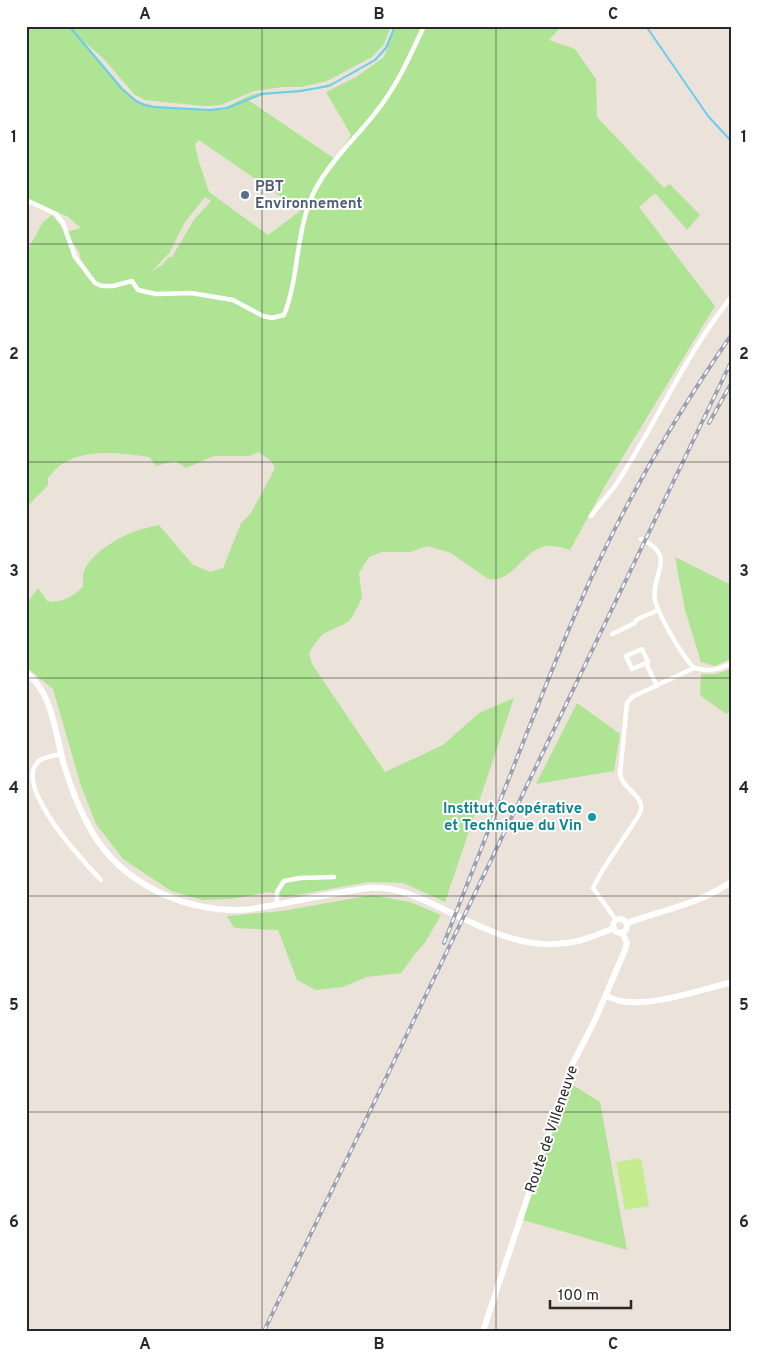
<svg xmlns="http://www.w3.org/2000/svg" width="758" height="1357" font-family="Overpass,sans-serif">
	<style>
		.green { fill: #afe494; fill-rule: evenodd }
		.pitch { fill: #c5eb8f }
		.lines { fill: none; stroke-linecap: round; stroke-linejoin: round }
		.stream { stroke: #69cdf1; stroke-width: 2 }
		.street { stroke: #fff; stroke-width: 4.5 }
		.secondary { stroke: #fff; stroke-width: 6 }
		.rail-casing { stroke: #9ca0b3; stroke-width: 4 }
		.rail { stroke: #fff; stroke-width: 2; stroke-dasharray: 5.5; stroke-linecap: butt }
		.grid { fill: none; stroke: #282828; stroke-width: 1; stroke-opacity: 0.55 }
		.service-dot { fill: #5c6f8a; stroke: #fff; stroke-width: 2 }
		.culture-dot { fill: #0f9aa8; stroke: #fff; stroke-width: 2 }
		.labels { text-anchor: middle; stroke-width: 4; stroke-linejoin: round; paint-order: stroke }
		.service-label { font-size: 15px; font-weight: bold; fill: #4e5e75; stroke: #fff; text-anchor: start }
		.culture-label { font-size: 15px; font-weight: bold; fill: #0d838f; stroke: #fff; text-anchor: end }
		.street-label { font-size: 15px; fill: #282828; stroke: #fff }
		.neatline { fill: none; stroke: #282828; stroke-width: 2 }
		.grid-label { font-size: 16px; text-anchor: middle; font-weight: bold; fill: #282828 }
	</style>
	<rect width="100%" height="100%" fill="#ebe3d9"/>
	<g class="green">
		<path d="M26,26H391L384,44L372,57L327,81L301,87H282L254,91L221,105L203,106L145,100L134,94L103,58L82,40L123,88L137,101L154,106L217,110C232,106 244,96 259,93C275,91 290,92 305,90C330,86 368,71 383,51C388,43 391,35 394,26H562L549,40L575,49L596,79L597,117L664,188L670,184L700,215L687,230L657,195L654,194L639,207L715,306L605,486L570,550C563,548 555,545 547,546C523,549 513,584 488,579L451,553L427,546L410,552H382L369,557L359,573L362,598L352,617L348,622L323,634L313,646L309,654L312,664L385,772L443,745L479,713L514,698L445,902L403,883L369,882L285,897L270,892L231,899L202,900L171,891L123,859L96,824L81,786L53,689L26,667V604L38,588L47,601C60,604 74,596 83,587C83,583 83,579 83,575C87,555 119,537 136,531C143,528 152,527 159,525L193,565L210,572L223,568L241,523L251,513L275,468L271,461L259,452L250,456H214L186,468L175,461L156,466L149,457C120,453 88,448 62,464C57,467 52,473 48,478V485L26,508V253L43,222L52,215L66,232L81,228L68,217L26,198ZM388,47L384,57L356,77L326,92L351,135L335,159L248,100L265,94L301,92L329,86L371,64ZM199,140L300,210V211L268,235L209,192L198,159L195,144ZM205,197L211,201L193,221L172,257H169L162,265L152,271L170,252L185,222ZM68,236L79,252L81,260L91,274L79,262Z"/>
		<polygon points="675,557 727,583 732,582 732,658 715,666 701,662 685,610"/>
		<polygon points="732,669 732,709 726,714 700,695 701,674 715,674"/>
		<polygon points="577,703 620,734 614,771 536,784"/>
		<polygon points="372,895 410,902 441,915 424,944 414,955 401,973 367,977 343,987 316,990 297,980 278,930 234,928 227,916 282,911"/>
		<polygon points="568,1082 600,1102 627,1250 523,1220"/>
	</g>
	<polygon class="pitch" points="641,1158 649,1206 625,1210 616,1162"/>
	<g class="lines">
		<g class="stream">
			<polyline points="69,26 122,89 136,101 144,105 154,107 210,110 227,108 262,94 300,91 329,86 375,60 386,48 395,26"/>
			<polyline points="646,26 708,116 732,142"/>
		</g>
		<g class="street">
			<path d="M26,200L56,214L63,223L75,257L95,283L102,286H113L132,281L138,290L156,294L191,293L233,300L263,316L272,318L284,315C300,275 295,229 315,190C331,160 356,138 376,112C397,86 410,56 424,26"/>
			<path d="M591,516C599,504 609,495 617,483C657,422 686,353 732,296"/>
			<path d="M641,539C679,557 650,574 655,600C659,616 682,656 694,668"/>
			<polyline points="612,634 635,623 636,620 658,610"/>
			<polyline points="646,663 648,662 642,649 626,656 632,669 646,663 657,686"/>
			<path d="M61,754C54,756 45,756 39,761C11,785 84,862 101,880"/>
			<polyline points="277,904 277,892 284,881 300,878 334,877"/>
			<path d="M616,920L593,888L602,871L639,815C649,797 622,790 620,774L627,703L632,697L694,668C709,672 718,670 732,663"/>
		</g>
		<g class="secondary">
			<path d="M26,672C54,695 55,734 64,765C71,789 80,811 92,832C122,883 182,911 240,910C258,909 277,904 296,901C320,896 343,892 367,888C396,886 418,897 443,909C486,930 529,953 578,941C590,938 602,933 614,928"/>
			<circle cx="620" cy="926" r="7"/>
			<path d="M627,923C662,910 701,904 732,881"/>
			<path d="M606,996C611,998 616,1000 621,1001C650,1007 702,990 732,982"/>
			<polyline points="483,1331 571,1067 595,1020 625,950 627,943 622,932"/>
		</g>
		<defs>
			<g id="rail">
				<polyline points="709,423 732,382"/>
				<path d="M444,943C473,870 501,798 530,725C553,668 575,610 602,555C639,478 683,405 732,334"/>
				<polyline points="264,1331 732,360"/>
			</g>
		</defs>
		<use href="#rail" class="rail-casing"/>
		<use href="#rail" class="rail"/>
	</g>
	<path class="grid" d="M262,26V1331M496,26V1331M26,244H732M26,462H732M26,678H732M26,896H732M26,1112H732"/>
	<circle class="service-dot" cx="245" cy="195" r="5"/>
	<circle class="culture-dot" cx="592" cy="817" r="5"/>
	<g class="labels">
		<g class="service-label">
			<text x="255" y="191">PBT<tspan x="255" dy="17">Environnement</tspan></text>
		</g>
		<g class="culture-label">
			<text x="582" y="813">Institut Coopérative<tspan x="582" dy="17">et Technique du Vin</tspan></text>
		</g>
		<g class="street-label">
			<text transform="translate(551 1129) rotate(-71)" y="5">Route de Villeneuve</text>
		</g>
	</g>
	<rect width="758" height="1357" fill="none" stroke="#ffffff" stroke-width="55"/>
	<path d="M550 1300v8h81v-8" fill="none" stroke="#282828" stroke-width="2.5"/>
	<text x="558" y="1300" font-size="15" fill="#282828" stroke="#ffffff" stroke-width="4" paint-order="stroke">100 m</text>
	<rect x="28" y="28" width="702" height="1302" class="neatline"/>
	<g class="grid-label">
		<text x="145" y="19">A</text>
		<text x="379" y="19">B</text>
		<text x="613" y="19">C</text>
		<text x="14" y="142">1</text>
		<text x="744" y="142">1</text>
		<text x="14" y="359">2</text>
		<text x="744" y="359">2</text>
		<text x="14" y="576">3</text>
		<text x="744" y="576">3</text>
		<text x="14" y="793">4</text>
		<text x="744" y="793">4</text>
		<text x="14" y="1010">5</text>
		<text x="744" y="1010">5</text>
		<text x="14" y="1227">6</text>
		<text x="744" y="1227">6</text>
		<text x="145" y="1349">A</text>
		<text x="379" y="1349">B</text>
		<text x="613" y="1349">C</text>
	</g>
</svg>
